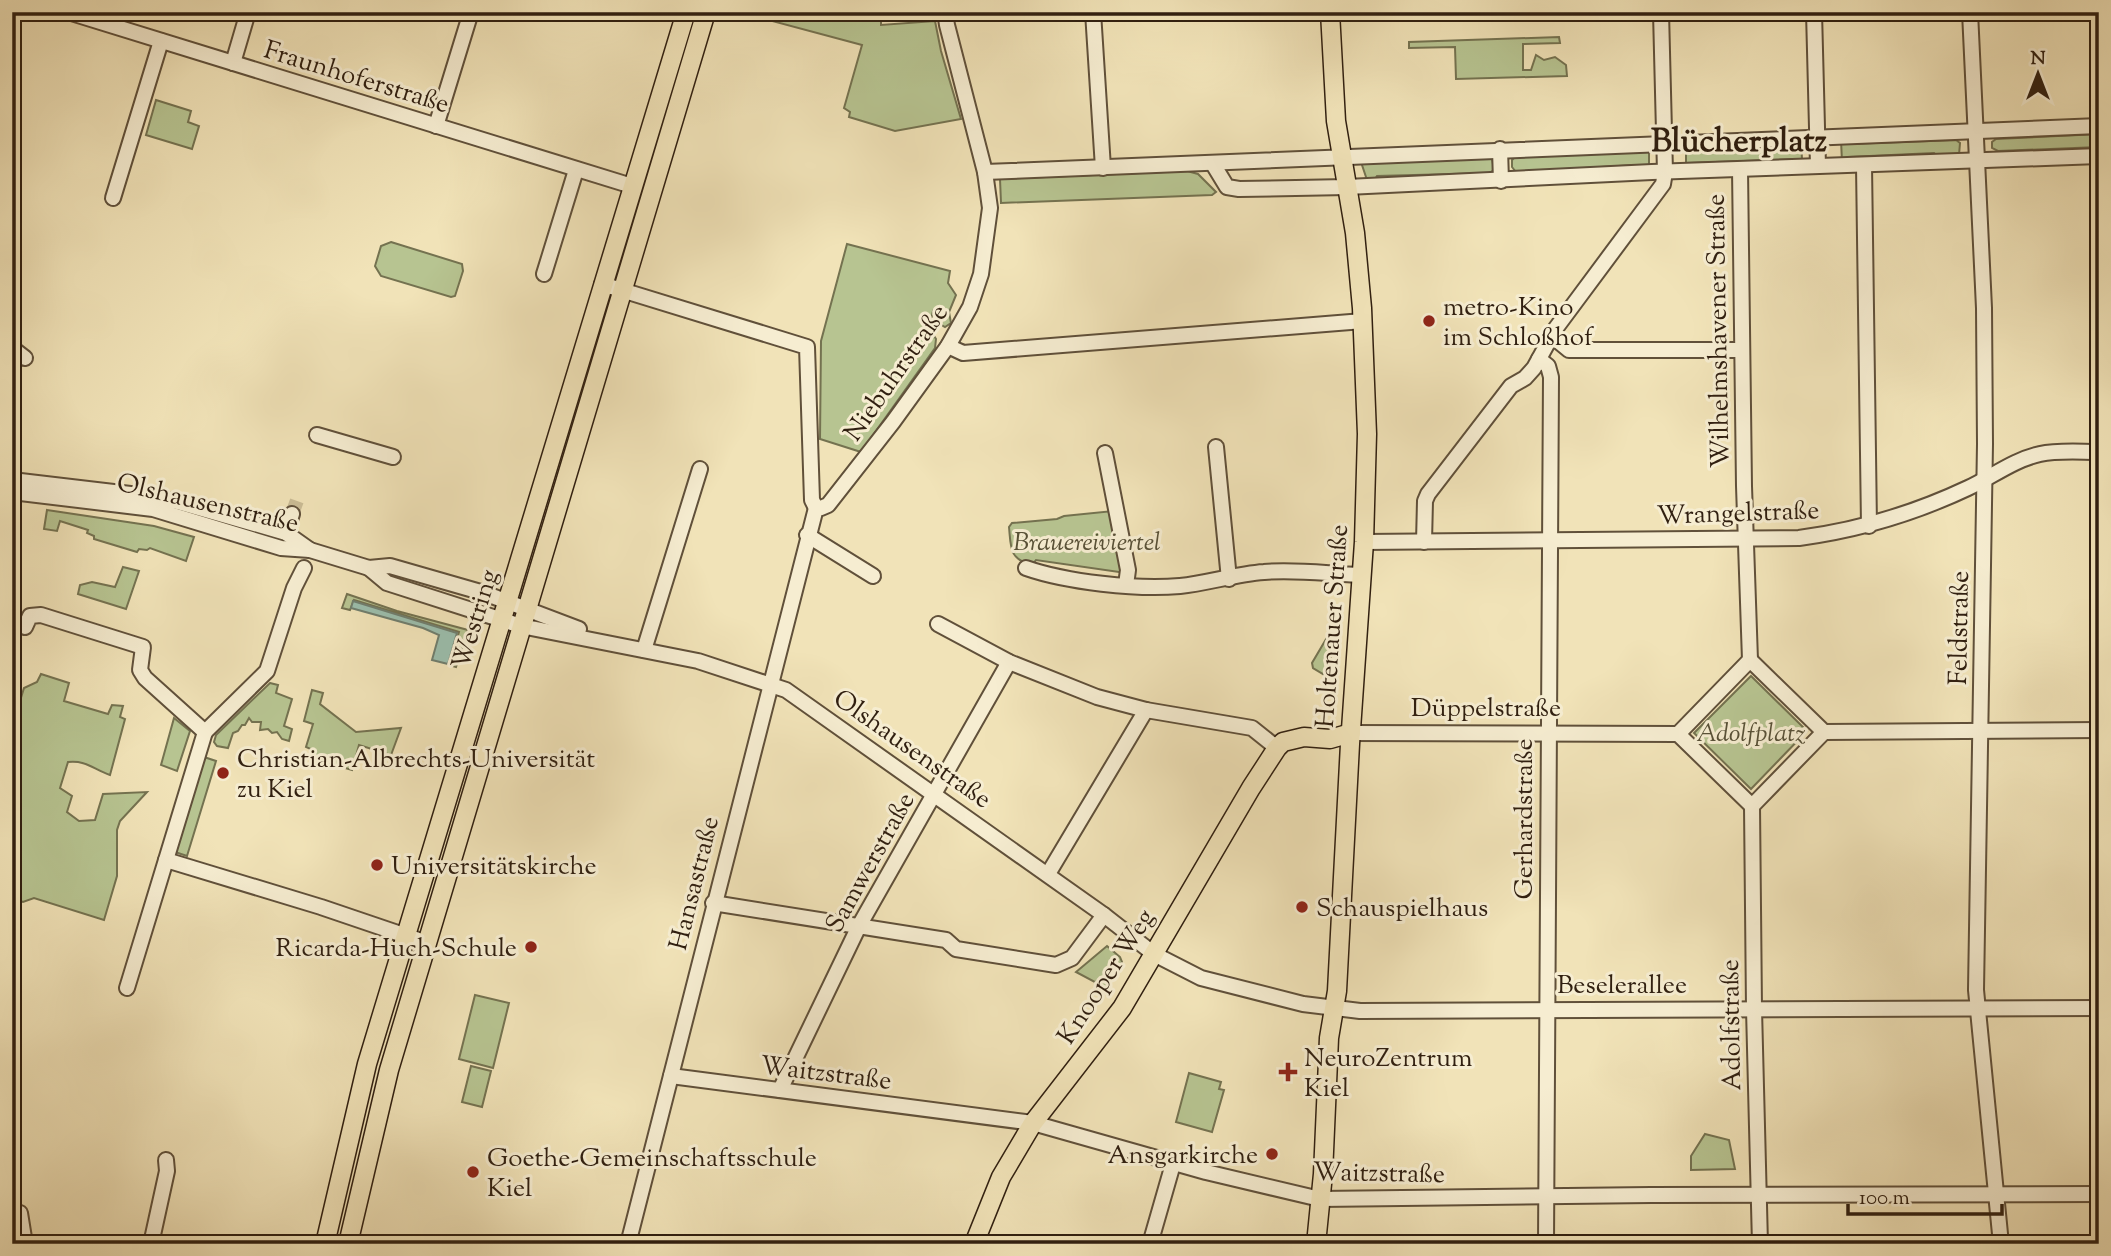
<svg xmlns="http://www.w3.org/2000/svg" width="2111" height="1256" font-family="'Sorts Mill Goudy',serif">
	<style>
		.green { fill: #b7c491; stroke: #747250; stroke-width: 2 }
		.water { fill: #9bbead; stroke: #707e6e; stroke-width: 2 }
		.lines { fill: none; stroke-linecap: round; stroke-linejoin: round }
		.minor-tunnel { stroke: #cabc96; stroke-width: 14; stroke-dasharray: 14 7; stroke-linecap: butt }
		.minor-casing { stroke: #60503a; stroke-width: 18 }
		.major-casing { stroke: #301f10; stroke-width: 21 }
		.minor { stroke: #f6edd1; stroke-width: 14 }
		.major { stroke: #f1e3b8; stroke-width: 18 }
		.poi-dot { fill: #8f2418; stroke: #f6edd1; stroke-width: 2.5 }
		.labels { text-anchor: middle; stroke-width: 6; stroke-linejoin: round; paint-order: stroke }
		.street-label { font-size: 26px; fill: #301f10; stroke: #f6edd1 }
		.poi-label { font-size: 26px; fill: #301f10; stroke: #f6edd1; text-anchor: start }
		.park-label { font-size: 26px; font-style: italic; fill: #585137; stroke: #f6edd1 }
		.district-label { font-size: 33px; font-weight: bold; fill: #301f10; stroke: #f6edd1 }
	</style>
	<rect width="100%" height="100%" fill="#f1e3b8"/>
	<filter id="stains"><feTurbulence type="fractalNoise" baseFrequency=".00286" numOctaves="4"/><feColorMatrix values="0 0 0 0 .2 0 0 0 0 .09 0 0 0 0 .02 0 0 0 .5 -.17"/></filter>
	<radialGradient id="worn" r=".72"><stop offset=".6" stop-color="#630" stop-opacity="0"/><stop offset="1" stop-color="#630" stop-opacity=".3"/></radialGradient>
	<g class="green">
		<polygon points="739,12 881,12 881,25 935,21 941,51 961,119 895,131 849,117 850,112 844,108 862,45"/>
		<polygon points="1559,37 1560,43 1523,44 1523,70 1531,70 1536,55 1544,60 1555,57 1566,65 1567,76 1456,79 1455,47 1409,48 1409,42"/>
		<polygon points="156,100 191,111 188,122 199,126 192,149 146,135"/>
		<polygon points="2099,134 2099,147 1998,151 1992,148 1992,142 1996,139"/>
		<polygon points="1841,140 1849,144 1956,140 1960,143 1959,155 1937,156 1934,153 1848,157 1842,162"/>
		<polygon points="1801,141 1802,159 1686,163 1686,146 1690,146 1692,150 1793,146"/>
		<polygon points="1649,150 1649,168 1639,169 1635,165 1516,172 1512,167 1512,160 1516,156"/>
		<polygon points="1492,158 1494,170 1489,173 1377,176 1375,179 1367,180 1362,165 1363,162"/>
		<polygon points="1187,171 1198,174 1216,192 1212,195 1001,203 1000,179"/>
		<polygon points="391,242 462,264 463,271 455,296 451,297 381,276 375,266 381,246"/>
		<polygon points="847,244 950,271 948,283 956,295 949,312 951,323 945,327 940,324 942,315 933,311 929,328 936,339 935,348 861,452 820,439 821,341"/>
		<polygon points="47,510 154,526 194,537 186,561 150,548 147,550 139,549 137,552 94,539 94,536 87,533 88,530 60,521 57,531 44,529"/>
		<path d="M1113,511L1116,550L1121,551L1122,571L1119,572L1036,560L1032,565C1009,559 1011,548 1009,527L1012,523L1057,519L1064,516Z"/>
		<polygon points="123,567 139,571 126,609 78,594 80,585 92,582 115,587"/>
		<polygon points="347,594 397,611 468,630 456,667 449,665 459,632 354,600 350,610 342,608"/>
		<polygon points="1332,629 1330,676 1328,677 1313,668 1312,663"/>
		<path d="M41,674L69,683L64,701L108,714L112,705L123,706L120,717L125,719L110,775C93,769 86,760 68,762L60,788L72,796L67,812L79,821L95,820L103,794L147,792L120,821L117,830V876L104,920L34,898L23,902L12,898V727L24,688L37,682Z"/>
		<polygon points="1751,676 1807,731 1751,789 1694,733"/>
		<polygon points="270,683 278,685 276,693 292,699 284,726 292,729 289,741 282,739 277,732 272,733 268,729 260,730 261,722 252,722 249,718 245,725 242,725 238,731 233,733 228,748 217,746 214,742 216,735"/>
		<polygon points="312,690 323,693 320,704 356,732 401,728 391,755 359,745 352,770 311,758 313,750 306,747 313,724 304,721"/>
		<polygon points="174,718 190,731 177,771 161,765"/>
		<polygon points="204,757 216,761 187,856 175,852"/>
		<polygon points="1107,946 1120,957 1122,962 1106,988 1076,972"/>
		<polygon points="475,995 509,1003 493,1068 459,1059"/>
		<polygon points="471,1066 491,1071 482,1107 462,1102"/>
		<polygon points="1189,1073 1221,1082 1219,1089 1224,1090 1212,1132 1176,1122"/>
		<polygon points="1705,1134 1729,1140 1735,1169 1691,1170 1691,1156"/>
	</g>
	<polygon class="water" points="353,601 457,633 448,664 432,660 439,635 423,628 351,608"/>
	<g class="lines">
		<polyline class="minor-tunnel" points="292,514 299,495"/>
		<defs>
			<g id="minor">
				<polyline points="68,12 632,186"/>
				<polyline points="1093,12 1103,168"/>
				<polyline points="1814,12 1818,166"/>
				<polyline points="1970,12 1984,308 1985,444 1976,990 2001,1244"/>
				<polyline points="233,63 248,12"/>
				<polyline points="436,126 471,12"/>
				<polyline points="1500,149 1501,181"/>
				<polyline points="1213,164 1227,187 1239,189 1347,187 1652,172 2099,156"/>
				<polyline points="1864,165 1869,526"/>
				<polyline points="1740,169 1744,486 1750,660"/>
				<polyline points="985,172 2099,126"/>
				<polyline points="113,198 161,41"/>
				<polyline points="544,274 576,170"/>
				<polyline points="602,284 807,347 812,500 816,508"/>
				<polyline points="1552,336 1569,350 1742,350"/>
				<polyline points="948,346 963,353 1363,321"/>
				<polyline points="12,348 25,358"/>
				<polyline points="1539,359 1548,366 1551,377 1546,1244"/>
				<polyline points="317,435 393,457"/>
				<polyline points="1216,447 1229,579"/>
				<polyline points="1105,453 1128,570 1126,585"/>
				<polyline points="12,480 139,495 178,502 286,533 310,550"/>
				<polyline points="12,492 153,509 281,548 310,550 369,568 390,566 484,593 579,629"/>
				<polyline points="816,508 821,508 828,505 893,422 948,346 970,307 981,274 990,208 985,172 947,25 945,12"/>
				<polyline points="286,533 292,514"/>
				<polyline points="807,535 873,576"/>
				<path d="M1364,542L1799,538C1859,530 1913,514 1968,488C1992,477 2013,460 2040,454C2058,450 2080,452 2099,452"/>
				<polyline points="1424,542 1425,501 1428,494 1511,386 1525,378 1534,368 1556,328 1663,184 1665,172 1661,12"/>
				<polyline points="369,568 387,583 521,626 698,661 786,690 1104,915 1154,954 1201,978 1303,1004 1360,1011 2099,1008"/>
				<path d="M1026,568C1066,582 1137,590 1180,586C1208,583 1236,574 1264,572C1295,569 1329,574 1361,575"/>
				<polyline points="938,624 1009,662 1097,697 1146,710 1252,728 1277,748"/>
				<polyline points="25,627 30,616 41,615 143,647 140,670 145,678 205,732"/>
				<polyline points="644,650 700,469"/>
				<polygon points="1750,660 1824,732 1752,806 1678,734"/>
				<polyline points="205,732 267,671 294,588 304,568"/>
				<polyline points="1824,732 2099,730"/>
				<polyline points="1351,733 1678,734"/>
				<polyline points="1752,806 1754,1009 1760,1244"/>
				<polyline points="166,860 321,907 427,943"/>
				<polyline points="1048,874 1146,710"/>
				<polyline points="713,903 946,940 956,949 1056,965 1072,958 1104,915"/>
				<polyline points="127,988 205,732"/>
				<polyline points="671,1076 1033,1123 1206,1172 1320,1199 1651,1195 2099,1194"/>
				<polyline points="780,1090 859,926 1009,662"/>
				<polyline points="20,1213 25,1244"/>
				<polyline points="151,1244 167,1171 166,1160"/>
				<polyline points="628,1244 816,508"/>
				<polyline points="1150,1244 1173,1164"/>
			</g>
			<g id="major">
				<polyline points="325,1244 367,1064 686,12"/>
				<polyline points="348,1244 389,1070 706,12"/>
				<polyline points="974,1244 1001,1177 1033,1123 1122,1008 1251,788 1277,748 1283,742 1304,737 1330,739 1351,733"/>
				<polyline points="1316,1244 1323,1174 1329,1038 1337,991 1350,744 1364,542 1367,434 1362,308 1355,233 1336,121 1330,12"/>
			</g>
		</defs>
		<use href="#minor" class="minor-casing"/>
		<use href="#major" class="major-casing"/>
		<use href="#minor" class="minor"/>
		<use href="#major" class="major"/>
	</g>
	<g class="poi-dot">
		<circle cx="1429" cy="321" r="7"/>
		<circle cx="223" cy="773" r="7"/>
		<circle cx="377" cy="865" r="7"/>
		<circle cx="1302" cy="907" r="7"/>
		<circle cx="531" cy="947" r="7"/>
		<path d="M1284.5 1061.5h7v7h7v7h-7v7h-7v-7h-7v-7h7z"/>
		<circle cx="1272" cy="1154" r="7"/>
		<circle cx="473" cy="1172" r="7"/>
	</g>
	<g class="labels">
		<g class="street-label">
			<text transform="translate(357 76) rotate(17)" y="9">Fraunhoferstraße</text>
			<text transform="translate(1717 331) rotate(-91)" y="9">Wilhelmshavener Straße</text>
			<text transform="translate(895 372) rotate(-55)" y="9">Niebuhrstraße</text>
			<text transform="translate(208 502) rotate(13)" y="9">Olshausenstraße</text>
			<text transform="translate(1738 512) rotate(-2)" y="9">Wrangelstraße</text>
			<text transform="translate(474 619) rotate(-73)" y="9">Westring</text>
			<text transform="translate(1331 626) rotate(-86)" y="9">Holtenauer Straße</text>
			<text transform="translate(1958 628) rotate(-89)" y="9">Feldstraße</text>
			<text x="1486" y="716">Düppelstraße</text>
			<text transform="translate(913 748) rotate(35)" y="9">Olshausenstraße</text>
			<text transform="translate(1523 819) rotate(-90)" y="9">Gerhardstraße</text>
			<text transform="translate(869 862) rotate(-61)" y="9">Samwerstraße</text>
			<text transform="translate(693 883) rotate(-76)" y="9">Hansastraße</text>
			<text transform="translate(1105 976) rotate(-57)" y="9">Knooper Weg</text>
			<text x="1622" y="993">Beselerallee</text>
			<text transform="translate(1730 1025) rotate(-91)" y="9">Adolfstraße</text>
			<text transform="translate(826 1072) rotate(7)" y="9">Waitzstraße</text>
			<text transform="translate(1379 1172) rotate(1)" y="9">Waitzstraße</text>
		</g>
		<g class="poi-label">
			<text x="1443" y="315">metro-Kino<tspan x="1443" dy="30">im Schloßhof</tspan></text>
			<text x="237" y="767">Christian-Albrechts-Universität<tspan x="237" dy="30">zu Kiel</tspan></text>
			<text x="391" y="874">Universitätskirche</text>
			<text x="1316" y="916">Schauspielhaus</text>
			<text x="517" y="956" text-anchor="end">Ricarda-Huch-Schule</text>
			<text x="1304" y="1066">NeuroZentrum<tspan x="1304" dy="30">Kiel</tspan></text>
			<text x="1258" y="1163" text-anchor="end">Ansgarkirche</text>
			<text x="487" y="1166">Goethe-Gemeinschaftsschule<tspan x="487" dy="30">Kiel</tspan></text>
		</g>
		<g class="park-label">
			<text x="1087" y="550">Brauereiviertel</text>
			<text x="1751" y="741">Adolfplatz</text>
		</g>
		<g class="district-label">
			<text x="1739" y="151">Blücherplatz</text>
		</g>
	</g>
	<rect width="2111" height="1256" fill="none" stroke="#f1e3b8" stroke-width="42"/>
	<rect x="14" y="14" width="2083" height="1228" fill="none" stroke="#301f10" stroke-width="3.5"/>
	<rect x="21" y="21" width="2069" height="1214" fill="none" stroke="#301f10" stroke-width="2"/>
	<g transform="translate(2038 74)" stroke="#f6edd1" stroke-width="5" paint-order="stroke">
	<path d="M0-5L12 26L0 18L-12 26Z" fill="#301f10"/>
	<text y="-10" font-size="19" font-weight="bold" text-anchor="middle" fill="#301f10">N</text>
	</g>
	<path d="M1848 1204v10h154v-10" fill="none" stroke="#301f10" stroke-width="3.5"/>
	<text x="1859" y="1204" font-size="21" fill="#301f10" stroke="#f6edd1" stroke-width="5" paint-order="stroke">100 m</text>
	<rect width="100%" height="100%" filter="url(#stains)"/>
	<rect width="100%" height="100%" fill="url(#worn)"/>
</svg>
